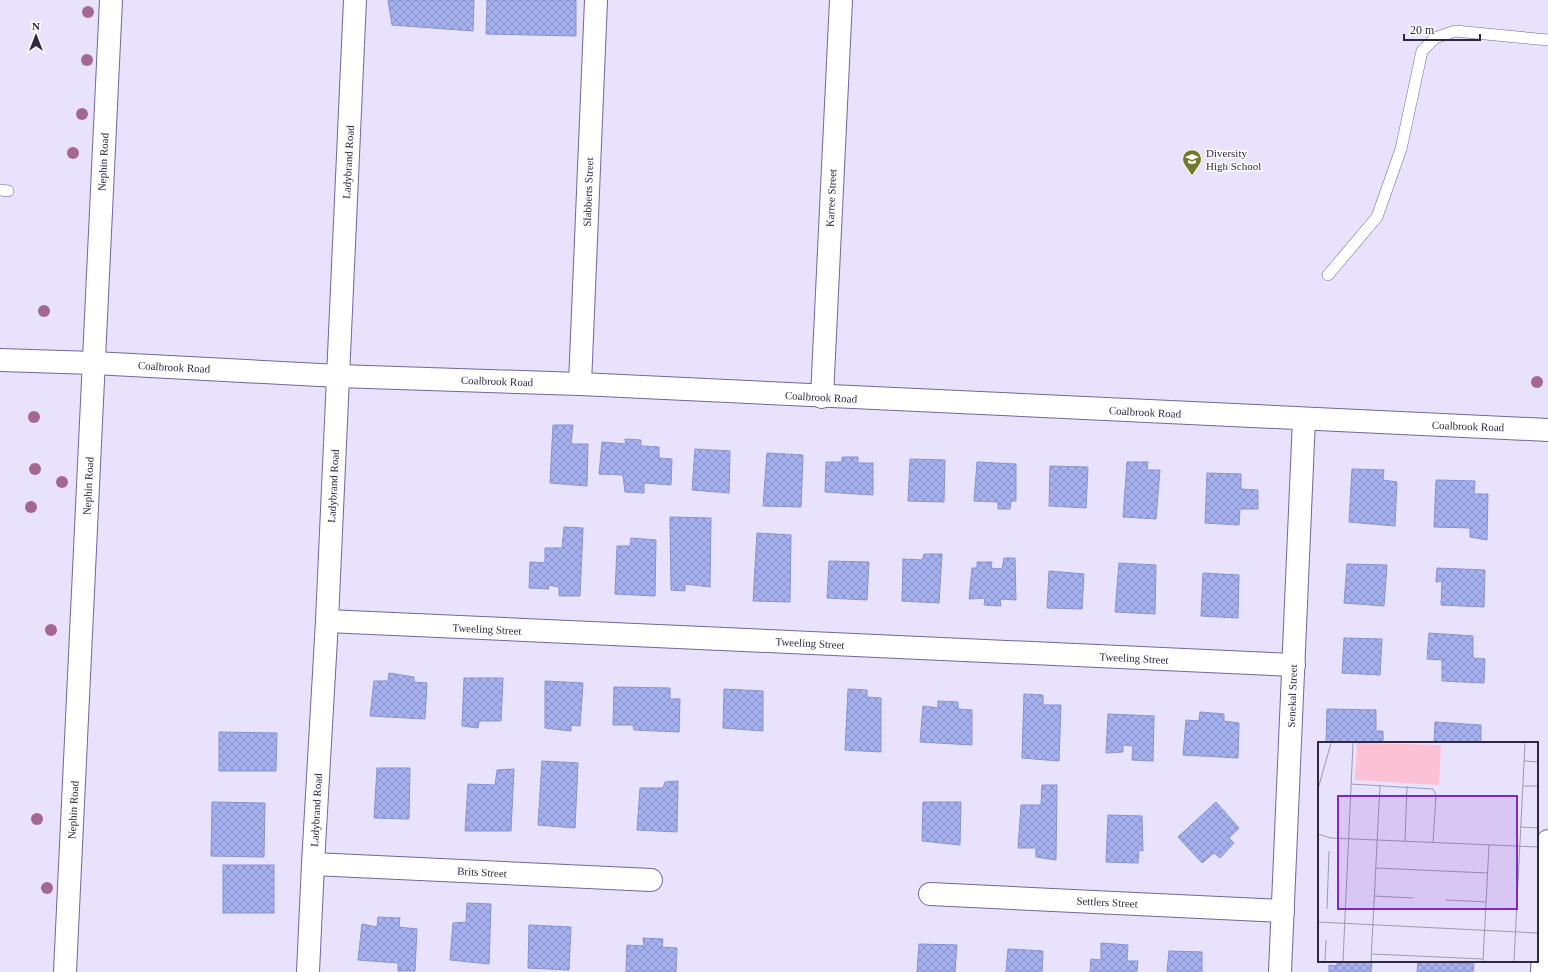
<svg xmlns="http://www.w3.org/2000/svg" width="1548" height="972" font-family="'Times New Roman',serif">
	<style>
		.building { fill: url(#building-cross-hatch); stroke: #8993cf }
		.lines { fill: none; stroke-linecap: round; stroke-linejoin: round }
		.service-casing { stroke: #74649d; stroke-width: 12 }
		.minor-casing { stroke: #74649d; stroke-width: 24 }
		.tertiary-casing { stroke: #74649d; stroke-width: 24 }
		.service { stroke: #fff; stroke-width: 11 }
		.minor { stroke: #fff; stroke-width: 22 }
		.tertiary { stroke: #fff; stroke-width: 22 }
		.tree { fill: #a46793 }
		.labels { text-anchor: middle; stroke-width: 3; stroke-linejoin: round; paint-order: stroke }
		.poi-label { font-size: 11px; fill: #2e273f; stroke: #fff; text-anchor: start }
		.street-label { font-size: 11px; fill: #2e273f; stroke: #fff }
		.inset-road { fill: none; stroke: #9e97b0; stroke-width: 1 }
		.view { fill: #7b2cbf; fill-opacity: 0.15; stroke: #7b2cbf; stroke-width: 2 }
		.inset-edge { fill: none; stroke: #2e273f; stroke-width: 2 }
	</style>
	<defs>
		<pattern id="building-cross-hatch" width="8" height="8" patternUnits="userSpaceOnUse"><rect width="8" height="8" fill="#a6b1ef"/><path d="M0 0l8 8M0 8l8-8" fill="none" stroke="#8890c3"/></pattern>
	</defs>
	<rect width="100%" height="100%" fill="#e8e2fc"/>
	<g class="building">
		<polygon points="388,0 474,0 473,31 392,25"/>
		<polygon points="487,0 576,0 576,36 486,34"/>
		<polygon points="553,425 573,425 571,444 588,444 587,486 550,483"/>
		<polygon points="625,439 641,440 641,446 659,447 659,458 672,459 671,485 644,483 644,493 625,492 623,475 599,474 602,442 626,444"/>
		<polygon points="695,449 730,451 729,493 692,490"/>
		<polygon points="767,453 803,455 801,507 763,506"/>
		<polygon points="842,457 858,457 858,463 873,463 873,495 825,492 826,462 842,462"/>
		<polygon points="910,459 945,460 944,502 908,501"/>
		<polygon points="977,462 1016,464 1016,501 1011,501 1010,509 998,509 998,502 974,501"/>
		<polygon points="1127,462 1148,462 1147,470 1160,470 1156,519 1123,517"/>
		<polygon points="1050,466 1088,467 1086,508 1049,506"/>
		<polygon points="1352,469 1384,470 1383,480 1397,482 1395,526 1349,522"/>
		<polygon points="1207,473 1241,474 1241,489 1258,490 1258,509 1240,509 1239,525 1205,523"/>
		<polygon points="1436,480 1475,481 1474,494 1488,494 1487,540 1470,537 1470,528 1434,527"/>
		<polygon points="670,517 711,518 710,587 685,584 685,591 671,590"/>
		<polygon points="564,527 583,528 580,596 559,596 559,587 548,585 549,589 529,588 530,562 545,563 545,548 562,548"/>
		<polygon points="757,533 791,535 790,602 753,601"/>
		<polygon points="631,538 656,540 655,596 615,594 617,546 630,546"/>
		<polygon points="924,554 942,554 939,603 902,601 903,559 922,560"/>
		<polygon points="1004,558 1015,558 1016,600 1000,599 1001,606 984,605 985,598 969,599 972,568 977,568 977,562 992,562 991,568 1002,569"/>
		<polygon points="829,561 869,562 867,600 827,598"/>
		<polygon points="1119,563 1156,565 1155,614 1115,612"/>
		<polygon points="1347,564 1387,565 1384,606 1344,603"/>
		<polygon points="1437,568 1485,570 1484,607 1441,605 1442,581 1436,582"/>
		<polygon points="1049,571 1084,574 1082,609 1047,608"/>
		<polygon points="1203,573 1239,575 1238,618 1201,616"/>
		<polygon points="1429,633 1473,636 1473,658 1485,659 1484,683 1442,681 1442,660 1427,659"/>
		<polygon points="1344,638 1382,639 1380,675 1342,673"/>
		<polygon points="389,673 414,677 414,682 427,683 425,719 370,716 374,681 388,681"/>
		<polygon points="464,678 503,678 501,721 479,721 478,728 462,726"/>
		<polygon points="545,681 583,683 580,726 571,725 571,731 545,728"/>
		<polygon points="614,687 670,688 670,699 680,699 679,732 634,730 633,725 613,725"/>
		<polygon points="724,689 763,691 763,731 723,728"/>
		<polygon points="848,689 867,690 867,697 881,698 881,752 845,750"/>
		<polygon points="1024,694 1043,695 1043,705 1061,705 1059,761 1022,758"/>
		<polygon points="938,701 958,702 958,709 972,710 972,745 920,742 923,706 938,708"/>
		<polygon points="1327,709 1376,710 1376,731 1383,731 1383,743 1326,743"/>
		<polygon points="1200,712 1224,714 1224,721 1239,723 1238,758 1183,755 1186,720 1199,721"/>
		<polygon points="1108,714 1154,716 1153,761 1132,760 1133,746 1123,745 1123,752 1106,753"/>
		<polygon points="1435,722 1481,725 1481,743 1434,743"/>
		<polygon points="219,732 277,733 276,771 219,771"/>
		<polygon points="542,761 578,763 575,828 538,825"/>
		<polygon points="377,768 410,768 409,819 374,818"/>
		<polygon points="514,769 511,831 465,831 468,784 495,785 497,770"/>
		<polygon points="678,781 677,832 637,830 640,788 663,788 665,782"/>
		<polygon points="1042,785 1057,785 1056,860 1036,857 1036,848 1018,848 1021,805 1041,805"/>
		<polygon points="212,802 265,803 264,857 211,856"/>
		<polygon points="923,802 961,802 960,845 922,841"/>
		<polygon points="1216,802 1239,828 1229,838 1234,843 1220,858 1214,853 1202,863 1178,837"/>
		<polygon points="1108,815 1142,816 1143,851 1139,850 1138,863 1106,862"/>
		<rect x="223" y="865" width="51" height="48"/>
		<polygon points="467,903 491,904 489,964 450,960 453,923 466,922"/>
		<polygon points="378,917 400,918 399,927 417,929 415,971 398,971 398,963 358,960 362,924 377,927"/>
		<polygon points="529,925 571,927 569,970 528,968"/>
		<polygon points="643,938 663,939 662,947 677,948 676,972 626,972 627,945 644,946"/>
		<polygon points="1101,943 1128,945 1127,961 1138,961 1137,972 1090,972 1091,959 1101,960"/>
		<polygon points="919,944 957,945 955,972 917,972"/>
		<polygon points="1008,949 1043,951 1042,972 1006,972"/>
		<polygon points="1169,951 1202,952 1202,972 1167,972"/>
		<polygon points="1337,961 1372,961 1371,972 1329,972 1329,965 1337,966"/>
		<polygon points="1418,961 1474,964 1473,972 1417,972"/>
	</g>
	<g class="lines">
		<defs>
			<g id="service">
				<polyline points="0,190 8,191"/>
				<polyline points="1328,275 1377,217 1401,149 1422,51 1435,38 1455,31 1548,40"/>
			</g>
			<g id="minor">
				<polyline points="0,360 94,363 338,376 580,384 1548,430"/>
				<polyline points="580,384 596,0"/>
				<polyline points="822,397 841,0"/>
				<polyline points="327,621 1294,665"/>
				<polyline points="313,864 651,880"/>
				<polyline points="930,894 1283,911"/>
				<polyline points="308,972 313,864 327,621 355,0"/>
				<polyline points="1280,972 1304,419"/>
				<polyline points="1542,972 1548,841"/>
			</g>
			<polyline id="tertiary" points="65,972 111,0"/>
		</defs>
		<use href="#service" class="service-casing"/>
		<use href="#minor" class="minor-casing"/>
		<use href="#tertiary" class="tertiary-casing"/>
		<use href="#service" class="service"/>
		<use href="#minor" class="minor"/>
		<use href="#tertiary" class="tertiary"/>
	</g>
	<g class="tree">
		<circle cx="88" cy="12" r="6"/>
		<circle cx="87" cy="60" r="6"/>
		<circle cx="82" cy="114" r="6"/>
		<circle cx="73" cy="153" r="6"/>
		<circle cx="44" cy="311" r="6"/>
		<circle cx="1537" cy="382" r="6"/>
		<circle cx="34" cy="417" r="6"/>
		<circle cx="35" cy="469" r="6"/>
		<circle cx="62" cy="482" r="6"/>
		<circle cx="31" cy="507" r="6"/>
		<circle cx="51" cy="630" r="6"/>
		<circle cx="37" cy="819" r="6"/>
		<circle cx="47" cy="888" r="6"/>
	</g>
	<defs>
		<symbol id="school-pin" viewBox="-11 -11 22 30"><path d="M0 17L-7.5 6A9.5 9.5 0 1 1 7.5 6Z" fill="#707a26" stroke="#fff"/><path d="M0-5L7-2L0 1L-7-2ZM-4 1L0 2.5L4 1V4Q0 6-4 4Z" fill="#fff"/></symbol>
	</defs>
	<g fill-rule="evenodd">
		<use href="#school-pin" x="1181" y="148" width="22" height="30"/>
	</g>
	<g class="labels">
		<g class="poi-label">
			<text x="1206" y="157">Diversity<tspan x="1206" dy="13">High School</tspan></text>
		</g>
		<g class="street-label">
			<text transform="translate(103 162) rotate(-87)" y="4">Nephin Road</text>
			<text transform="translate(348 162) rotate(-87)" y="4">Ladybrand Road</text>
			<text transform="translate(588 192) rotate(-88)" y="4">Slabberts Street</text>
			<text transform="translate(831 198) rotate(-87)" y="4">Karree Street</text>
			<text transform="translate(174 367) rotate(3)" y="4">Coalbrook Road</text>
			<text transform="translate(497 381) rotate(2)" y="4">Coalbrook Road</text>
			<text transform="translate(821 397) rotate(3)" y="4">Coalbrook Road</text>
			<text transform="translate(1145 412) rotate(3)" y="4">Coalbrook Road</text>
			<text transform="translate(1468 426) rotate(2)" y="4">Coalbrook Road</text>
			<text transform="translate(88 486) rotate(-87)" y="4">Nephin Road</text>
			<text transform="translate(333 486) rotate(-87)" y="4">Ladybrand Road</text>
			<text transform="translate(487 629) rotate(3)" y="4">Tweeling Street</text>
			<text transform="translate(810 643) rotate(3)" y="4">Tweeling Street</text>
			<text transform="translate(1134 658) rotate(3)" y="4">Tweeling Street</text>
			<text transform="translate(1292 696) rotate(-88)" y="4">Senekal Street</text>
			<text transform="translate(73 810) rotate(-87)" y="4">Nephin Road</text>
			<text transform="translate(316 810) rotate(-87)" y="4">Ladybrand Road</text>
			<text transform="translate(482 872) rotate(3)" y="4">Brits Street</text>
			<text transform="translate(1107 902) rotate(3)" y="4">Settlers Street</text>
		</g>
	</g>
	<g transform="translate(1318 742)">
		<rect width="220" height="220" fill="#e8e2fc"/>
		<path d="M39,1L123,3L121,43L37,38Z" fill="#fdc1d6"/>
		<path class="inset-road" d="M206,19L220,20M33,42L115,47L118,53L115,100M205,44H220M0,47L13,1M203,85L220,86M0,92L13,96L220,105M87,99L89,44M58,126L170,131M56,154L95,156M128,158L169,160M9,167L11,109M0,180L220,191M54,212L165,217M7,219L8,198M25,219L35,1M53,219L62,43M165,219L171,103M196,219L207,1"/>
		<path class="view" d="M20,54H199V167H20Z"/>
		<rect width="220" height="220" class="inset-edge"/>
	</g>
	<g transform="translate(36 36)" stroke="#ffffff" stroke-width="3" paint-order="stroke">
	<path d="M0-3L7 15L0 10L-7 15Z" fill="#2e273f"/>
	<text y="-6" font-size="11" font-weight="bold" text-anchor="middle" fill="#2e273f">N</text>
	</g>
	<path d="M1404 34v6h76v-6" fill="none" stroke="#2e273f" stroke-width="2"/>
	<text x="1410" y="34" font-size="12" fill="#2e273f" stroke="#ffffff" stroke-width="3" paint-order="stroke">20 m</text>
</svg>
